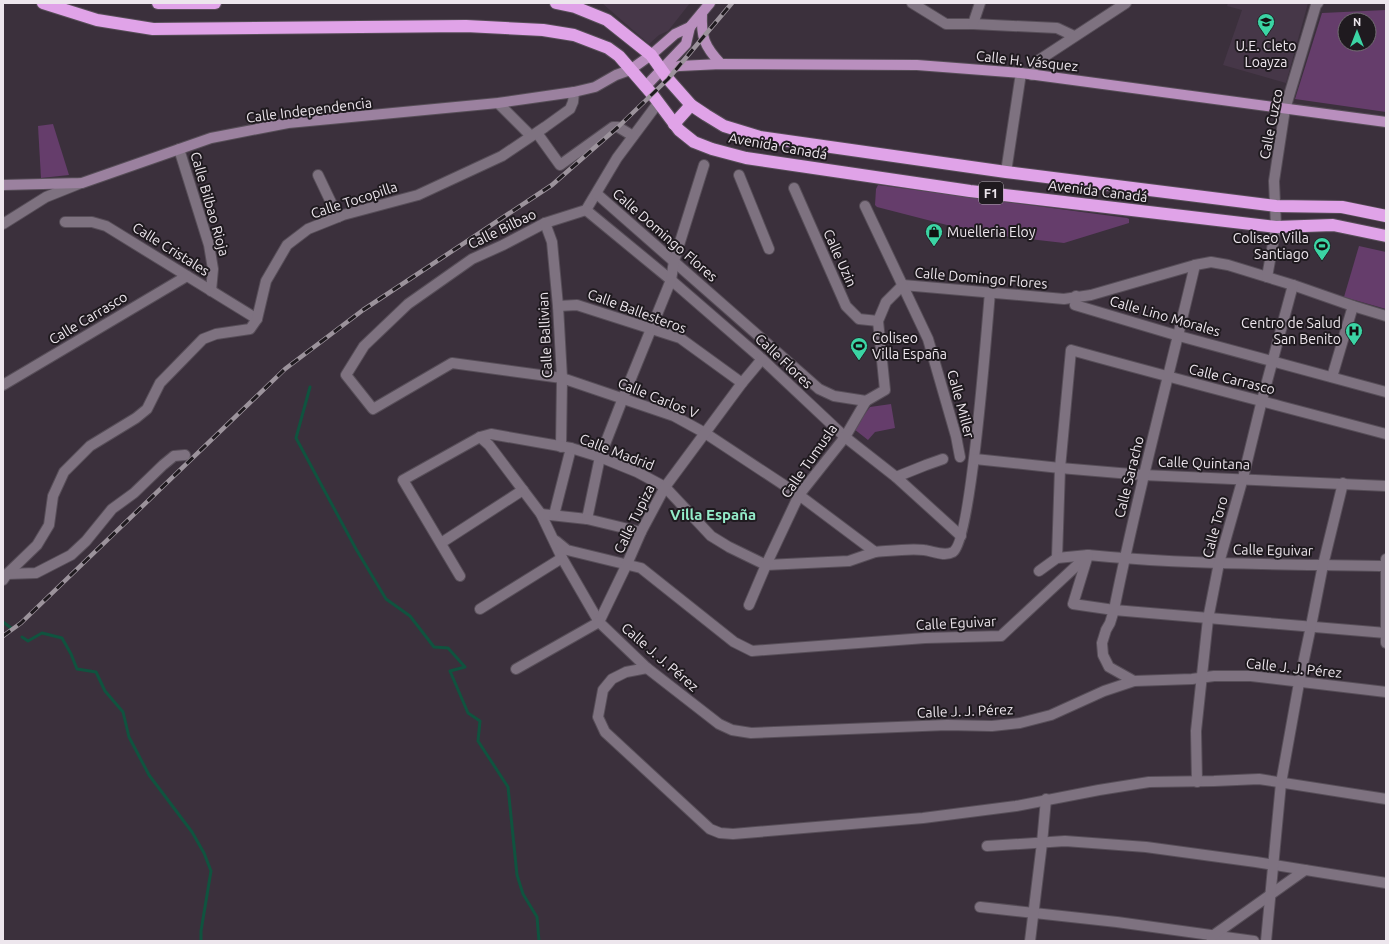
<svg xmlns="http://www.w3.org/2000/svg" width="1389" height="944" font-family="Ubuntu,sans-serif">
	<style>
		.built { fill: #463748 }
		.green { fill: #653d6b; fill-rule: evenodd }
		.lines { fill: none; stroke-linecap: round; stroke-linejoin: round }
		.stream { stroke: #10533f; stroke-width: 3 }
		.street-casing { stroke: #574e58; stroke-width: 12 }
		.secondary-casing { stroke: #574e58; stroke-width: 12 }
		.primary-casing { stroke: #574e58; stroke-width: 12 }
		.highway-casing { stroke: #574e58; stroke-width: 14 }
		.street { stroke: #7e7280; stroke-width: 10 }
		.secondary { stroke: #9b819f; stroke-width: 10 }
		.primary { stroke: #b98fbe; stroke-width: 10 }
		.highway { stroke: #e0a3e8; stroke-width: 12 }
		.rail-casing { stroke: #9c939c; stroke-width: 4.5 }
		.rail { stroke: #1f1a1f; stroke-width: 3; stroke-dasharray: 9; stroke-linecap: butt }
		.labels { text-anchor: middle; stroke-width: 4; stroke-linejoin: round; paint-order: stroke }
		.shield { fill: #1f1a1f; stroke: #afa9af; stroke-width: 1 }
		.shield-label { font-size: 13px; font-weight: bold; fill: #ede6ed }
		.poi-label { font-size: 14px; fill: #ede6ed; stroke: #1f1a1f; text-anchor: start }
		.street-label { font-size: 14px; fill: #ede6ed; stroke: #1f1a1f }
		.neighbourhood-label { font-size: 15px; font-weight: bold; fill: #94edca; stroke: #1f1a1f }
	</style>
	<rect width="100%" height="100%" fill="#3b303c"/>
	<g class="built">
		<polygon points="602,3 690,3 668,31 659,35 649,44"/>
		<polygon points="1228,3 1308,3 1286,83 1223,65 1242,10 1227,6"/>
	</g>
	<g class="green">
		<path d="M1386,10V112L1295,99L1322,13ZM1345,20H1369V44H1345Z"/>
		<polygon points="53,124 69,175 41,178 38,126"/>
		<polygon points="878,185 1127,218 1129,219 1129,223 1064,243 978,233 877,207 875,205 876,189"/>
		<polygon points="1359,246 1386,252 1386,309 1344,297"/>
		<polygon points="891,404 895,428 875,432 868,440 854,429 870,407"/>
	</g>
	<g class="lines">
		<g class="stream">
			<polyline points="310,387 296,438 356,549 386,599 410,616 434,647 448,648 465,667 450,671 468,713 480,721 478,741 508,787 517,875 523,894 537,917 539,941"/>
			<polyline points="3,622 11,628"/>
			<polyline points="22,637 28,641 42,633 62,638 71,654 77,669 96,672 105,691 123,712 129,737 149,775 192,832 204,853 211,871 201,931 201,941"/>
		</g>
		<defs>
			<g id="street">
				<polyline points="912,3 946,24 973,24 1057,28 1074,36"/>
				<polyline points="973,24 980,3"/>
				<polyline points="1032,75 1034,66 1039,60 1126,3"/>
				<polyline points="498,103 531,136"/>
				<path d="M658,103L617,158L586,210L545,223L503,245L472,259L408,304L364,346L346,375L373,409L452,363L562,378L674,416L705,433L799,495L875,552C889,551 910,548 924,550C933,551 944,557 953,552C971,541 987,326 990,292"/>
				<polyline points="537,133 560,165 613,127 618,127 633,136"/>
				<polyline points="179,149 209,245 213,269 211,291"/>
				<polyline points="1006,172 1021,73"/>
				<polyline points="318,175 338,217"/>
				<polyline points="739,175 769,249"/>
				<polyline points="794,188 846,306 859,319 878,321"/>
				<polyline points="597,194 819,389 834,396 866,401 885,390 878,321 886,302 903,285 1064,299 1091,295 1195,265 1211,262 1228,265 1293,285 1353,306 1386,316"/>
				<polyline points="865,206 928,339 956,436 960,457"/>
				<polyline points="586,210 671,280 762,359 845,437 896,477 961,536"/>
				<polyline points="65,222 92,222 106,226 257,319"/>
				<polyline points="545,223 552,242 558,306 562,378 561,447"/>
				<polyline points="3,224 46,197 81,183"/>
				<polyline points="1267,277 1276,227 1274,181 1285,109 1316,5 1318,3"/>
				<polyline points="1076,296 1075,305 1179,336 1386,392"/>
				<polyline points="558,306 577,305 680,338 742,383"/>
				<polyline points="1332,377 1353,306"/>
				<polyline points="3,385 187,276"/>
				<polyline points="480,437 489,445 541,514 562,558 599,622 647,668 719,724 732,730 751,733 947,725 992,726 1020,723 1051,715 1104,691 1134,681 1192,679 1214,676 1251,676 1386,692"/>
				<polyline points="975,459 1060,468 1143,475 1386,486"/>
				<polyline points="896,477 926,465 943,459"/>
				<polyline points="541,514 587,519 600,457 623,398 671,280 674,261 704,165"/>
				<polyline points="554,515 571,448"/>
				<polyline points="587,519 641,532"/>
				<path d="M556,541L567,550L641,568L734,642L752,651L925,638L1001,636L1088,555C1187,565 1287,564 1386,566"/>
				<polyline points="441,543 523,490"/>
				<path d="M1057,558L1060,468L1071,350C1175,379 1281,406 1386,434"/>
				<polyline points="1386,559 1386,643"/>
				<polyline points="1039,571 1057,558 1088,555 1073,604 1114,610 1386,633"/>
				<polyline points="7,574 36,573 71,555 86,541 112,509 134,493 163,465 174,456 185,455"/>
				<polyline points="460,576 403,480 480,437 491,434 571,448 600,457 637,472 665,487 711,536 729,547 766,565 849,561 875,552"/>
				<polyline points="3,580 7,574 37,545 49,525 53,496 64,472 90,446 136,418 147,409 160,383 203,339 216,334 250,329 257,319 266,281 287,245 308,229 343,215 418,195 502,156 545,127 570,109 573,102 574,92"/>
				<polyline points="749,605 766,565 799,495 845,437 866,401"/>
				<polyline points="480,609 562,558"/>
				<polyline points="599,622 627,564 641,532 665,487 742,383 762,359"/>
				<polyline points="647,668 626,672 612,679 603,690 598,717 605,732 710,829 720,833 733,834 923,818 1016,806 1099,790 1149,782 1214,781 1259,779 1386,799"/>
				<polyline points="516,669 599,622"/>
				<path d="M1134,681L1109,667L1103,655L1102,643L1106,630L1110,623L1114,610C1137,494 1168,380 1195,265"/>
				<polyline points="1197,782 1196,731 1208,619 1219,563 1243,478 1262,400 1293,285"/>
				<polyline points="987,846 1065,841 1146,847 1256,862 1386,883"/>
				<polyline points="980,907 1117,922 1254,941"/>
				<polyline points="1211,937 1305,870"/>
				<polyline points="1030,941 1042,843 1046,799"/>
				<polyline points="1266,941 1281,783 1299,683 1311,626 1323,565 1343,483"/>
			</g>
			<polyline id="secondary" points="3,185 82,183 211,138 288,123 498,103 574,92 595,87 616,75 630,70"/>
			<g id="primary">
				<path d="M702,13C701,37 704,46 721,64"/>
				<polyline points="630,70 651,55 675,34 690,27 710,3"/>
				<polyline points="662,70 679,66 721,64 917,65 1021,73 1386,122"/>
				<polyline points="645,87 686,44 690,27"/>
			</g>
			<g id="highway">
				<polyline points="43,3 97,20 153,29 466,26 543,30 574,35 608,48 619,56 652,94 679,130 694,142 712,149 746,158 970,191 1276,227 1333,225 1386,236"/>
				<polyline points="158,3 215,3"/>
				<polyline points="556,3 575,7 607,20 651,55 668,79 691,105 706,115 724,126 760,137 1006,172 1276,206 1342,207 1386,216"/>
				<polyline points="674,124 691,105"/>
			</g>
		</defs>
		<use href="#street" class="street-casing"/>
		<use href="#secondary" class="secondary-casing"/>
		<use href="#primary" class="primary-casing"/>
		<use href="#highway" class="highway-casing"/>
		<use href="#street" class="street"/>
		<use href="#secondary" class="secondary"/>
		<use href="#primary" class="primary"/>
		<use href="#highway" class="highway"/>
		<defs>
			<polyline id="rail" points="3,636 21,623 285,369 363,310 552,185 618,127 668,79 732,3"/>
		</defs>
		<use href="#rail" class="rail-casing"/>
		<use href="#rail" class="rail"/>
	</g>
	<defs>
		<symbol id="school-pin" viewBox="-11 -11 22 30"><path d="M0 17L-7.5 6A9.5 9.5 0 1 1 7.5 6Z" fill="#3bd4a4" stroke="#1f1a1f"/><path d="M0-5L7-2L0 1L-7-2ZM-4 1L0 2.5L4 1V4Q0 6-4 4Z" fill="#111"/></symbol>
		<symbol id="shop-pin" viewBox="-11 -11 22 30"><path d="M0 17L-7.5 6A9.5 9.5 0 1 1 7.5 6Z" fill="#3bd4a4" stroke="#1f1a1f"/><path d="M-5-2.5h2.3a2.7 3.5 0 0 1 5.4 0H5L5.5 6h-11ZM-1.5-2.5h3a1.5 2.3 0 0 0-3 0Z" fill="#111"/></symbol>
		<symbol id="stadium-pin" viewBox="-11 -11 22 30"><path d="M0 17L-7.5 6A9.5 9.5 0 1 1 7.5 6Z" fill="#3bd4a4" stroke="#1f1a1f"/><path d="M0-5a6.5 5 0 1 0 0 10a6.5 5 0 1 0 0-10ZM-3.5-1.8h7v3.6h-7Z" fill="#111"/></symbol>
		<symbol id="hospital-pin" viewBox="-11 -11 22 30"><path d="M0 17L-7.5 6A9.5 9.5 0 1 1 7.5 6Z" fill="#3bd4a4" stroke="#1f1a1f"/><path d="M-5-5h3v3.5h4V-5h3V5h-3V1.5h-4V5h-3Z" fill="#111"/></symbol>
	</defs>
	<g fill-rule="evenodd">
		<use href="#school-pin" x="1256" y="12" width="20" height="27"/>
		<use href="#shop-pin" x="924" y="222" width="20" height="27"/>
		<use href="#stadium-pin" x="1312" y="236" width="20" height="27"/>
		<use href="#hospital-pin" x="1344" y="321" width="20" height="27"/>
		<use href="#stadium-pin" x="849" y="336" width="20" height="27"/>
	</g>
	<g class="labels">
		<rect class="shield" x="979" y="182" width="24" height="22" rx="3"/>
		<g class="shield-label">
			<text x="991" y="198">F1</text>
		</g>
		<g class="poi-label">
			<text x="1266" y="51" text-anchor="middle">U.E. Cleto<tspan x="1266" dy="16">Loayza</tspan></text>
			<text x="947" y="237">Muelleria Eloy</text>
			<text x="1309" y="243" text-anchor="end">Coliseo Villa<tspan x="1309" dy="16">Santiago</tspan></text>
			<text x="1341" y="328" text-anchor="end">Centro de Salud<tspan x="1341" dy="16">San Benito</tspan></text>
			<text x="872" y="343">Coliseo<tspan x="872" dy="16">Villa España</tspan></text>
		</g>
		<g class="street-label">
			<text transform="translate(1027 61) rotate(6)" y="5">Calle H. Vásquez</text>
			<text transform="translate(309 110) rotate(-7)" y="5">Calle Independencia</text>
			<text transform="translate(1271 124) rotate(-79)" y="5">Calle Cuzco</text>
			<text transform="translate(778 146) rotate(10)" y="5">Avenida Canadá</text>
			<text transform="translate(1098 191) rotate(7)" y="5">Avenida Canadá</text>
			<text transform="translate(354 200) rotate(-18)" y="5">Calle Tocopilla</text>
			<text transform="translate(210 204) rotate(74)" y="5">Calle Bilbao Rioja</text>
			<text transform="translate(502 229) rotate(-26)" y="5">Calle Bilbao</text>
			<text transform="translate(665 235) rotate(41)" y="5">Calle Domingo Flores</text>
			<text transform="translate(171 249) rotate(32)" y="5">Calle Cristales</text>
			<text transform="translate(840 258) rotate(66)" y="5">Calle Uzin</text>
			<text transform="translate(981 278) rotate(5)" y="5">Calle Domingo Flores</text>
			<text transform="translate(637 311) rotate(20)" y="5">Calle Ballesteros</text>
			<text transform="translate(1165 316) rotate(16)" y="5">Calle Lino Morales</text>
			<text transform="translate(88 318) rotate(-31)" y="5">Calle Carrasco</text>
			<text transform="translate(545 335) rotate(-93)" y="5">Calle Ballivian</text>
			<text transform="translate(784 361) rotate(43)" y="5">Calle Flores</text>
			<text transform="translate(1232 379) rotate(14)" y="5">Calle Carrasco</text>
			<text transform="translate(658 398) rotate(22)" y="5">Calle Carlos V</text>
			<text transform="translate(961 404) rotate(75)" y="5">Calle Miller</text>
			<text transform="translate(617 452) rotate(21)" y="5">Calle Madrid</text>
			<text transform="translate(809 461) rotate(-55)" y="5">Calle Tumusla</text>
			<text transform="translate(1204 463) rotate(2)" y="5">Calle Quintana</text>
			<text transform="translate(1129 477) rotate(-76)" y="5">Calle Saracho</text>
			<text transform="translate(634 519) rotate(-64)" y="5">Calle Tupiza</text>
			<text transform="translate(1215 527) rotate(-75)" y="5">Calle Toro</text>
			<text transform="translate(1273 550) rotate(1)" y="5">Calle Eguivar</text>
			<text transform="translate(956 623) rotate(-3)" y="5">Calle Eguivar</text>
			<text transform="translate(660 657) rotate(41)" y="5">Calle J. J. Pérez</text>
			<text transform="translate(1294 668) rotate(6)" y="5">Calle J. J. Pérez</text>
			<text transform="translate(965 711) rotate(-2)" y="5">Calle J. J. Pérez</text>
		</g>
		<g class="neighbourhood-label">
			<text x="713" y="520">Villa España</text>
		</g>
	</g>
	<rect width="1389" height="944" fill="none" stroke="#ede6ed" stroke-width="8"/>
	<g transform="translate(1357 32)"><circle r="19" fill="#1f1a1f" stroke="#716c71"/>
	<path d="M0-3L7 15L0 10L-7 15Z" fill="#3bd4a4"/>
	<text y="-6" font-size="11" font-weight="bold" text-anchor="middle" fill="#ede6ed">N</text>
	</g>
</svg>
